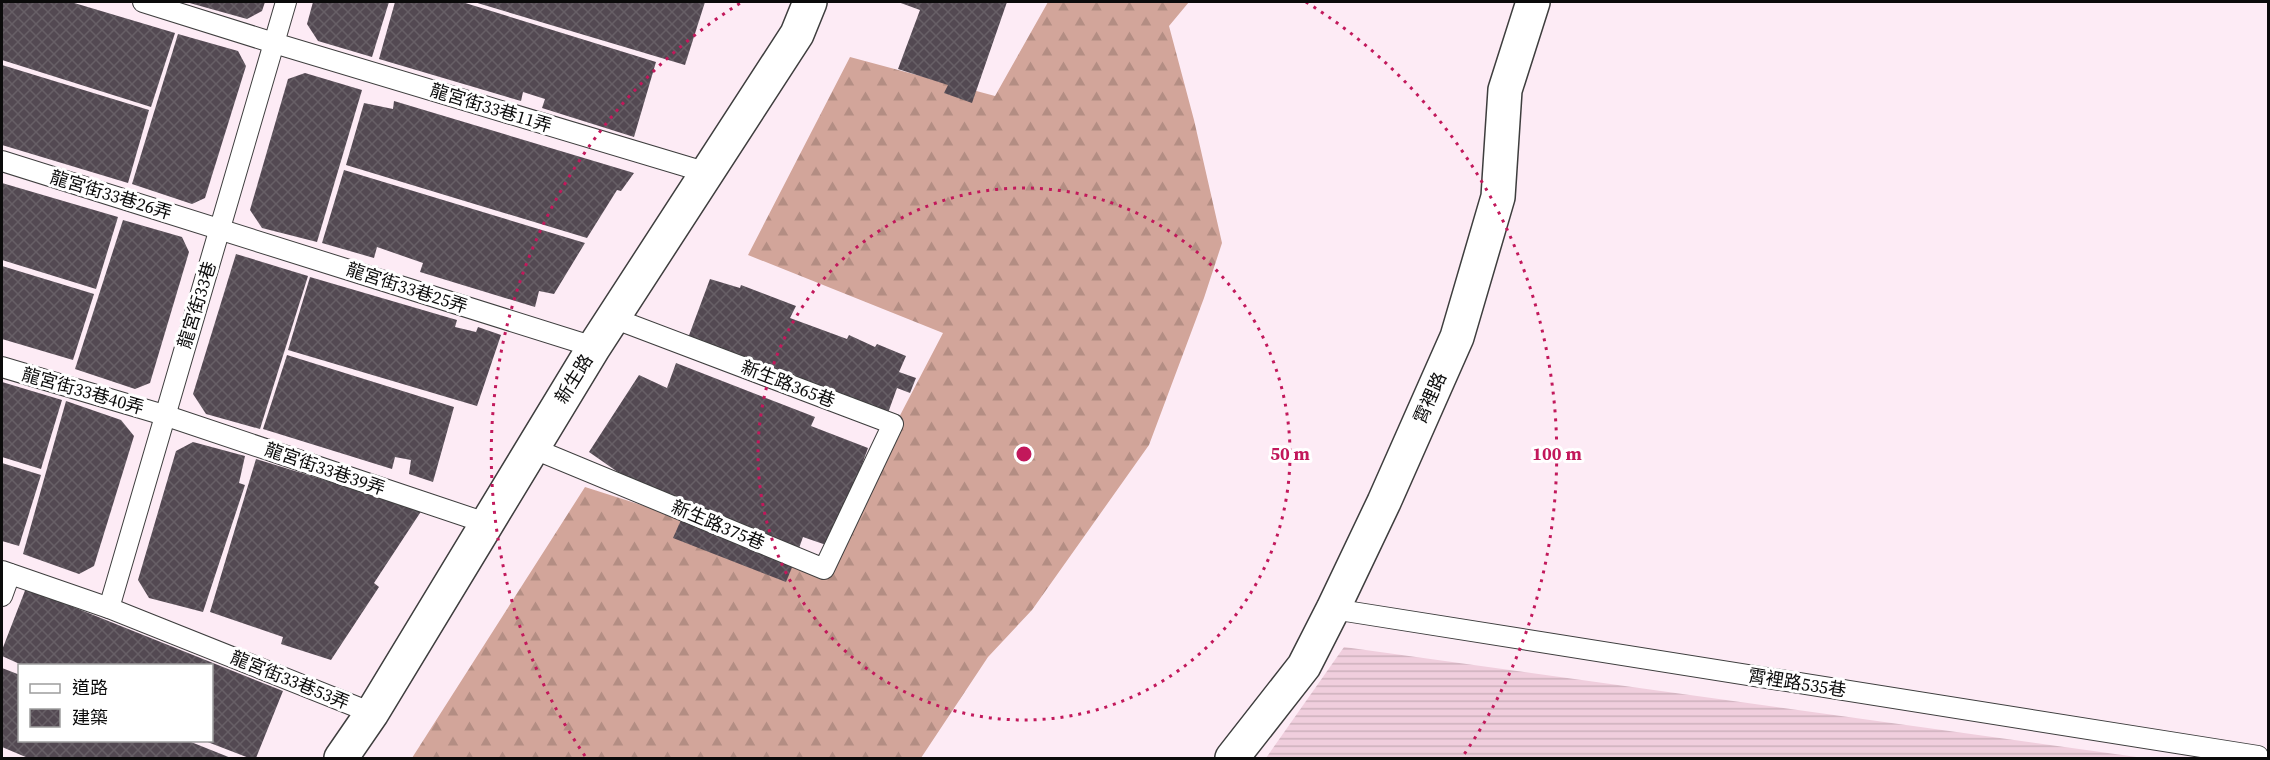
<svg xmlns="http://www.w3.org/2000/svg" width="2270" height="760" font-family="'Source Serif 4','Noto Sans TC',serif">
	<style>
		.farmland { fill: url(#farmland-rules) }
		.forest { fill: url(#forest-firs) }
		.building { fill: url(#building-cross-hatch) }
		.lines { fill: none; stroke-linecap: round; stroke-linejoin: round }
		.service-casing { stroke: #3e3e3e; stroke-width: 22 }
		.minor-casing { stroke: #3e3e3e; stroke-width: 36 }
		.tertiary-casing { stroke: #3e3e3e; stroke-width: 36 }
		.service { stroke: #fff; stroke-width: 20 }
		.minor { stroke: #fff; stroke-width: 33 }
		.tertiary { stroke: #fff; stroke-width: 33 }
		.ring { fill: none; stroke: #c2185b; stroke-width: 3; stroke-dasharray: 3 6 }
		.labels { text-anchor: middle; stroke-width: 6; stroke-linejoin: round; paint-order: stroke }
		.street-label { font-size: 18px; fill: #0b0b0b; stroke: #fff }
		.centre { fill: #c2185b; stroke: #fff; stroke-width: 3 }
		.ring-label { font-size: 18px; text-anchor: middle; font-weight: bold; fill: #c2185b; stroke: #fff; stroke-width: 6; stroke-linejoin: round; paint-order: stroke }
	</style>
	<defs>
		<pattern id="farmland-rules" width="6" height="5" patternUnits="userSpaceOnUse" patternTransform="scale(1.5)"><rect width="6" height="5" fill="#f0cedd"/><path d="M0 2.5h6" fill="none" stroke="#ccb0bc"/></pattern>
		<pattern id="forest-firs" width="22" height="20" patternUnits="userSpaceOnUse" patternTransform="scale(1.5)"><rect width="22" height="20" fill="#d2a59a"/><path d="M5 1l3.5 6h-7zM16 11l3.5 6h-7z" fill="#b38d83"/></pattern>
		<pattern id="building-cross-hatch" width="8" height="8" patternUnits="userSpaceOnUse" patternTransform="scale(1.5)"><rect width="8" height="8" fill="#534952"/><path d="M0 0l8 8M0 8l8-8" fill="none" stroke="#675f66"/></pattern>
	</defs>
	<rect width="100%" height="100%" fill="#fdebf5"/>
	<polygon class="farmland" points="1344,647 2144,758 1266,758"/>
	<polygon class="forest" points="1048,2 1189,2 1169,26 1194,120 1222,243 1204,298 1149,445 1032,610 988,657 921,758 412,758 585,487 823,563 943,333 748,255 850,57 995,96"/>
	<g class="building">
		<polygon points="2,2 71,2 175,33 151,107 2,60"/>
		<polygon points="186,2 265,2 262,11 247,19"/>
		<polygon points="313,2 389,2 372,57 318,41 307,24"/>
		<polygon points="395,2 462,2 656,62 634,137 542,108 545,99 523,92 521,101 379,59"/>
		<polygon points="474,2 705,2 685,65"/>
		<polygon points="898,2 1007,2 972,103 944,93 948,85 898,69 920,10"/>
		<polygon points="178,34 238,51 246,66 205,198 192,204 132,184"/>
		<polygon points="2,65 149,110 128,183 2,145"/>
		<polygon points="305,73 362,90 317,242 262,228 250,210 288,79"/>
		<polygon points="394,101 634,173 621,191 617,190 587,238 346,165 364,103 393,109"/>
		<polygon points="344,170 585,243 554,294 539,291 535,307 420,272 423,263 377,247 374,258 322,243"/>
		<polygon points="2,183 118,217 96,289 2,260"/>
		<polygon points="123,220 182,237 189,252 150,383 135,389 75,369"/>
		<polygon points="236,254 308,276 260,429 206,414 193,394"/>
		<polygon points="2,266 94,294 73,360 2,339"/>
		<polygon points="310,277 457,320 455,327 476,332 478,327 501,335 477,406 288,350"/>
		<polygon points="710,279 740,288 741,285 796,306 790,318 847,339 849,335 875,347 877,344 906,356 899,372 916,378 910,393 897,388 888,413 688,338"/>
		<polygon points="287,355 454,407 433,482 409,474 411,460 395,457 392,469 263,429"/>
		<polygon points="676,363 815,417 811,426 868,448 832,547 803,537 798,551 635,484 589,452 639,375 667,388"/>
		<polygon points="2,382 62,400 41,469 2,457"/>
		<polygon points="66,401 121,420 134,436 94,566 79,574 23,554"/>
		<polygon points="193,442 245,456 239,483 245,485 203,612 149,598 138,580 176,451"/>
		<polygon points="256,459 422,510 374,583 379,587 331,660 281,644 283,637 210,612"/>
		<polygon points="2,463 41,475 19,546 2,541"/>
		<polygon points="681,520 793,565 786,582 673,538"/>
		<polygon points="26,588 283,691 256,758 249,758 205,741 212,740 212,666 24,666 2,656 2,650"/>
		<polygon points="2,668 20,675 20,740 186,740 231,758 28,758 2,747"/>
	</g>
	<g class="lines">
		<defs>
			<g id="service">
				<polyline points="143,2 274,43 708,173"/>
				<polyline points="2,161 594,347"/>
				<polyline points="2,367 164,415 486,523"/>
				<polyline points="532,448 824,569 893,424 613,318"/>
				<polyline points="2,571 109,608 372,713"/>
				<polyline points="2,596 10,574"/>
				<polyline points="109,608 286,2"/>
				<polyline points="1333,609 2258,756 2259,758"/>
			</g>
			<polyline id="minor" points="1232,758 1304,666 1333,609 1384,502 1457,337 1498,197 1505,90 1533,2"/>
			<polyline id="tertiary" points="341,758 372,713 594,347 797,34 810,2"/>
		</defs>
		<use href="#service" class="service-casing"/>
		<use href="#minor" class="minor-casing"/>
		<use href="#tertiary" class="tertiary-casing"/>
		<use href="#service" class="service"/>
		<use href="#minor" class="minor"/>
		<use href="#tertiary" class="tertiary"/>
	</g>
	<g class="ring">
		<circle cx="1024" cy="454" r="266"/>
		<path d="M585 756A533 533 0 0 1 742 2M1306 2A533 533 0 0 1 1463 756"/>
	</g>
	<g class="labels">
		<g class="street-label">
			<text transform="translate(491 108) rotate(17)" y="6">龍宮街33巷11弄</text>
			<text transform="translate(111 195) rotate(17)" y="6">龍宮街33巷26弄</text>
			<text transform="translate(407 288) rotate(18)" y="6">龍宮街33巷25弄</text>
			<text transform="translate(197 305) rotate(-73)" y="6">龍宮街33巷</text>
			<text transform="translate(574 379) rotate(-58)" y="6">新生路</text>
			<text transform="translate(788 384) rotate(21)" y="6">新生路365巷</text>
			<text transform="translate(83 391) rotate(16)" y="6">龍宮街33巷40弄</text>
			<text transform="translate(1430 398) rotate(-66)" y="6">霄裡路</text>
			<text transform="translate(325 469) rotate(19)" y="6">龍宮街33巷39弄</text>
			<text transform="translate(718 525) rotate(23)" y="6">新生路375巷</text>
			<text transform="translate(290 680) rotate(22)" y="6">龍宮街33巷53弄</text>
			<text transform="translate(1797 683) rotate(9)" y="6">霄裡路535巷</text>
		</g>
	</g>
	<circle cx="1024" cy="454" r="9" class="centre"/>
	<g class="ring-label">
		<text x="1290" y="460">50 m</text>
		<text x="1557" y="460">100 m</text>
	</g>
	<rect width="2270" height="760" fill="none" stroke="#0b0b0b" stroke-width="6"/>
	<rect x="18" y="664" width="195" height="78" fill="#ffffff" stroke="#9d9d9d" stroke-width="1.5"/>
	<rect x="30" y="684" width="30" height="9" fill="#ffffff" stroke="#9d9d9d" stroke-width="1.5"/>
	<text x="72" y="694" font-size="18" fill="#0b0b0b">道路</text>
	<rect x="30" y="709" width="30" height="18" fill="url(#building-cross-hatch)" stroke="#9d9d9d" stroke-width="1.5"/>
	<text x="72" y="724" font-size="18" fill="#0b0b0b">建築</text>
</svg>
